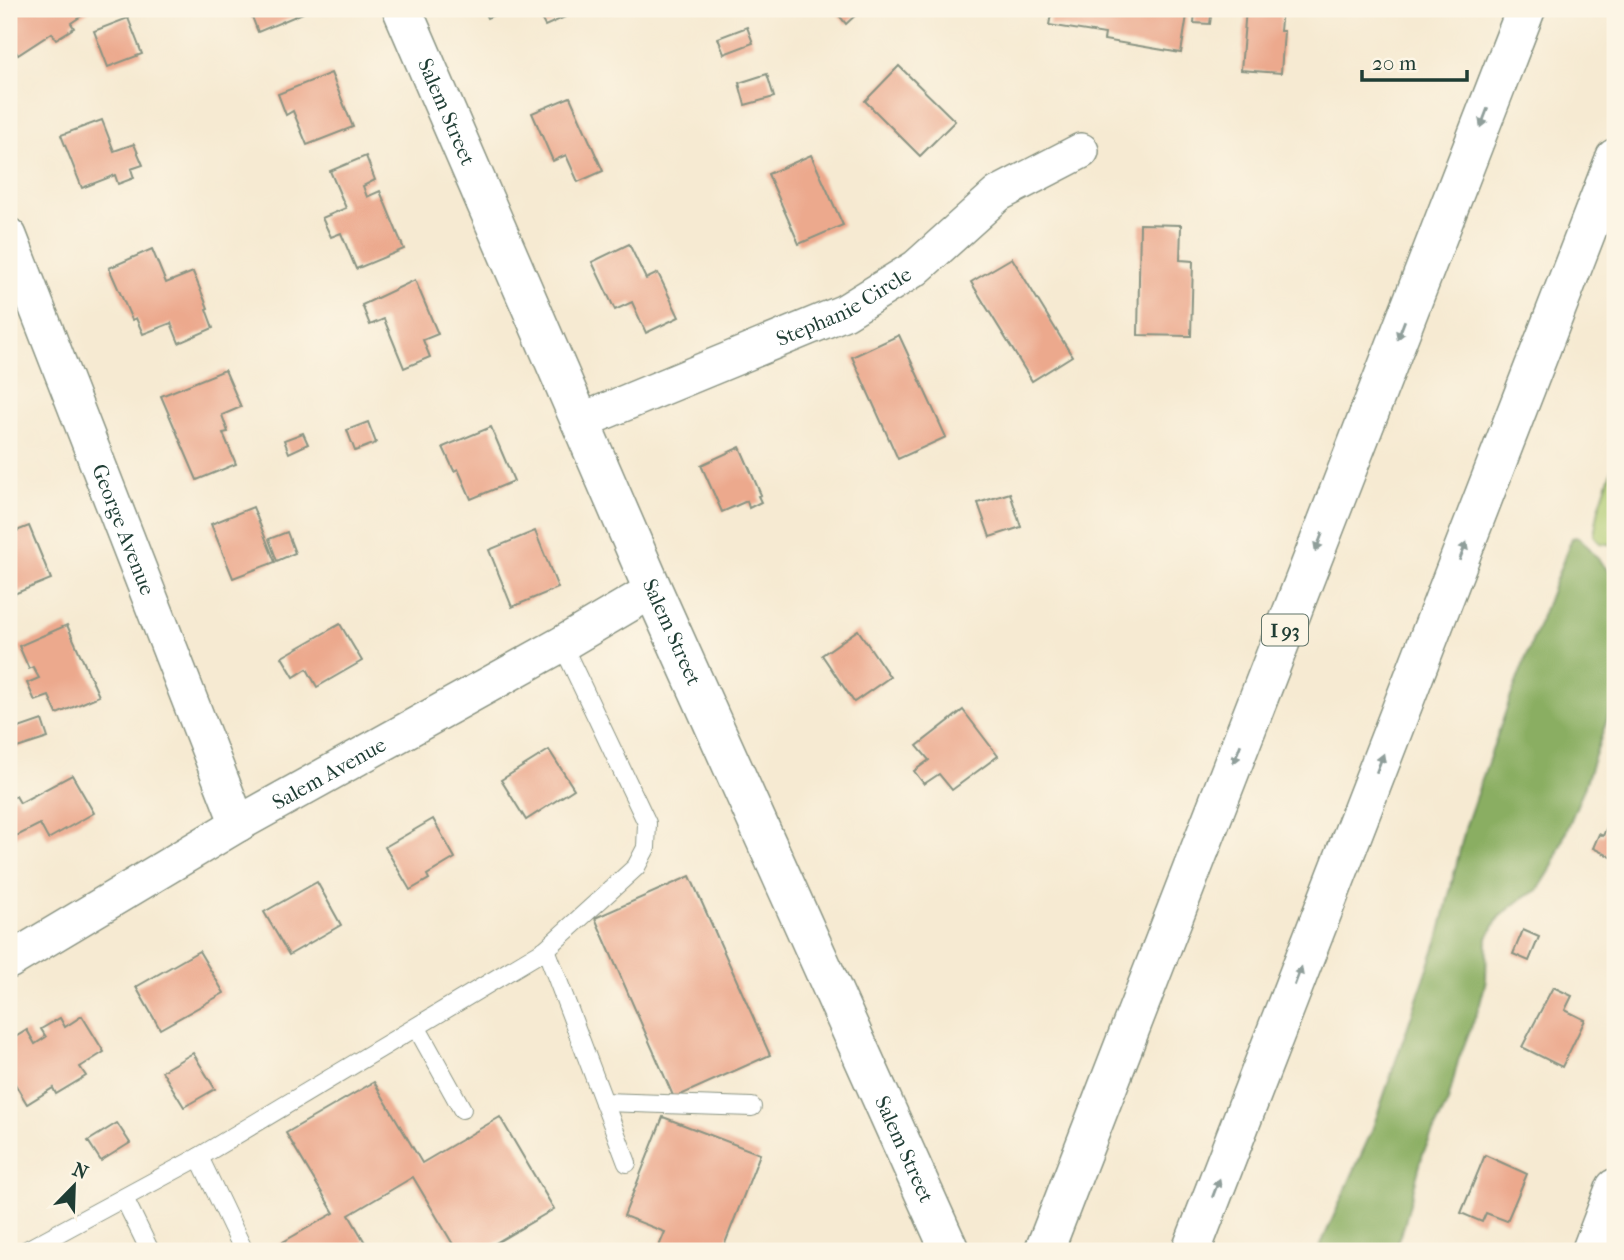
<svg xmlns="http://www.w3.org/2000/svg" width="1624" height="1260" font-family="'IM FELL French Canon',serif">
	<style>
		.green { fill: #adca70; stroke: #668452; stroke-width: 2 }
		.forest { fill: #8aae62; stroke: #54764b; stroke-width: 2 }
		.building { fill: #eca98d }
		.lines { fill: none; stroke-linecap: round; stroke-linejoin: round }
		.service-casing { stroke: #8a9483; stroke-width: 20 }
		.minor-casing { stroke: #8a9483; stroke-width: 38 }
		.tertiary-casing { stroke: #8a9483; stroke-width: 41 }
		.secondary-casing { stroke: #8a9483; stroke-width: 41 }
		.motorway-casing { stroke: #8a9483; stroke-width: 41 }
		.service { stroke: #fff; stroke-width: 18 }
		.minor { stroke: #fff; stroke-width: 35 }
		.tertiary { stroke: #fff; stroke-width: 38 }
		.secondary { stroke: #fff; stroke-width: 38 }
		.motorway { stroke: #fff; stroke-width: 38 }
		.oneway { fill: #8f9e9a }
		.labels { text-anchor: middle; stroke-width: 5; stroke-linejoin: round; paint-order: stroke }
		.shield { fill: #fcf5e5; stroke: #617469; stroke-width: 2 }
		.shield-label { font-size: 19px; font-weight: bold; fill: #1f3d34 }
		.street-label { font-size: 21px; fill: #1f3d34; stroke: #fcf5e5 }
	</style>
	<rect width="100%" height="100%" fill="#fcf5e5"/>
	<filter id="ink" filterUnits="userSpaceOnUse"><feTurbulence type="fractalNoise" baseFrequency=".0143" numOctaves="2"/><feDisplacementMap in="SourceGraphic" scale="14" xChannelSelector="R" yChannelSelector="G"/><feConvolveMatrix kernelMatrix="1 2 1 2 8 2 1 2 1" color-interpolation-filters="sRGB"/></filter>
	<filter id="wash" filterUnits="userSpaceOnUse"><feTurbulence type="fractalNoise" baseFrequency=".00686" numOctaves="4" result="noise"/><feDisplacementMap in="SourceGraphic" scale="28" xChannelSelector="R" yChannelSelector="G"/><feGaussianBlur stdDeviation="1.57" result="paint"/><feColorMatrix in="noise" values="0 0 0 0 0 0 0 0 0 0 0 0 0 0 0 0 0 1.4 0 .05"/><feComposite in="paint" operator="in"/></filter>
	<g filter="url(#wash)">
		<rect width="100%" height="100%" fill="#f6ead2"/>
		<polygon class="green" points="1615,459 1615,545 1600,543 1594,535 1599,508"/>
		<path class="forest" d="M1578,537C1593,548 1599,565 1615,576V696L1584,788L1550,871L1538,890L1523,898L1499,917L1487,938L1486,980L1480,1004L1458,1061L1448,1102L1423,1153L1404,1226L1393,1251H1318L1371,1133L1439,936L1466,825L1510,699L1572,538Z"/>
		<g id="blocks">
			<g class="building">
				<polygon points="9,9 87,9 89,11 71,23 74,28 56,39 52,33 18,55 9,41"/>
				<polygon points="249,9 301,9 303,13 258,32"/>
				<polygon points="483,9 508,9 487,18"/>
				<polygon points="536,9 572,9 574,13 545,26"/>
				<polygon points="842,9 855,9 858,13 846,24 837,13"/>
				<polygon points="1052,9 1188,9 1181,53 1104,40 1105,34 1049,25"/>
				<polygon points="1195,9 1212,9 1210,24 1194,23"/>
				<polygon points="1246,9 1282,9 1280,31 1284,31 1281,73 1241,70"/>
				<polygon points="128,18 142,54 108,67 94,31"/>
				<polygon points="747,27 753,43 724,54 718,38"/>
				<polygon points="899,66 955,121 920,156 865,101"/>
				<polygon points="331,73 353,127 307,145 293,111 286,115 278,94"/>
				<polygon points="767,74 774,97 745,105 739,83"/>
				<polygon points="570,97 603,171 578,182 566,155 553,161 532,113"/>
				<polygon points="102,120 114,151 134,144 143,165 131,169 134,178 118,184 115,175 82,188 61,135"/>
				<polygon points="811,155 843,225 799,244 768,174"/>
				<polygon points="366,156 375,180 363,186 367,197 380,191 404,249 356,269 341,233 331,237 322,218 346,208 330,171"/>
				<polygon points="1140,224 1181,225 1180,260 1193,261 1191,336 1138,335"/>
				<polygon points="629,244 646,279 658,273 679,317 646,333 632,302 615,310 592,262"/>
				<polygon points="152,249 166,283 193,272 208,308 206,309 213,328 179,343 171,323 143,334 136,318 132,320 109,268"/>
				<polygon points="1012,258 1072,356 1032,381 971,282"/>
				<polygon points="415,280 438,334 423,340 430,357 404,368 384,319 370,325 362,305"/>
				<polygon points="899,335 946,437 898,459 852,357"/>
				<polygon points="225,370 241,407 222,415 228,432 223,433 236,464 197,480 161,396"/>
				<polygon points="368,422 376,443 355,451 347,430"/>
				<polygon points="491,427 514,481 471,499 458,469 454,471 443,447"/>
				<polygon points="303,433 308,444 289,453 284,440"/>
				<polygon points="740,447 761,495 758,496 761,502 749,508 747,501 722,512 701,465"/>
				<polygon points="1010,493 1021,527 990,537 978,503"/>
				<polygon points="253,507 275,562 233,578 211,524"/>
				<polygon points="29,526 51,579 9,596 9,534"/>
				<polygon points="535,531 558,588 512,607 489,550"/>
				<polygon points="287,532 295,553 277,561 269,539"/>
				<polygon points="340,624 362,661 317,687 307,669 294,677 282,657"/>
				<polygon points="67,625 99,696 57,714 49,696 35,701 27,683 39,678 33,667 29,669 19,646"/>
				<polygon points="858,630 890,677 854,702 822,655"/>
				<polygon points="963,710 998,756 952,790 939,774 924,784 914,771 929,760 917,746"/>
				<polygon points="42,720 48,738 17,748 10,731"/>
				<polygon points="549,750 574,789 526,820 501,780"/>
				<polygon points="72,775 94,813 48,839 40,824 11,839 9,835 9,800 16,796 20,803"/>
				<polygon points="1615,808 1615,859 1593,848 1599,834 1603,836"/>
				<polygon points="433,819 455,858 427,875 429,879 410,890 385,847"/>
				<polygon points="690,876 770,1055 674,1098 595,918"/>
				<polygon points="317,882 341,925 289,955 264,912"/>
				<polygon points="1523,930 1539,937 1529,961 1513,954"/>
				<polygon points="199,951 224,993 160,1029 136,987"/>
				<polygon points="1553,987 1572,996 1565,1010 1585,1020 1562,1067 1522,1047"/>
				<polygon points="82,1016 104,1052 80,1067 86,1076 56,1094 53,1088 27,1104 9,1074 9,1041 27,1030 35,1044 46,1037 41,1029 60,1018 65,1027"/>
				<polygon points="193,1053 215,1089 184,1107 162,1071"/>
				<polygon points="374,1082 422,1163 500,1117 554,1209 482,1251 457,1251 413,1177 349,1215 370,1251 267,1251 334,1213 286,1133"/>
				<polygon points="663,1117 760,1154 724,1246 739,1251 657,1251 665,1232 624,1216"/>
				<polygon points="117,1123 130,1143 101,1161 88,1141"/>
				<polygon points="1485,1155 1527,1174 1507,1221 1486,1213 1482,1222 1461,1213"/>
			</g>
		</g>
	</g>
	<g filter="url(#ink)">
		<use href="#blocks" fill-opacity="0" stroke="#8a9483" stroke-width="2"/>
		<g class="lines">
			<defs>
				<g id="service">
					<polyline points="546,949 627,1163"/>
					<polyline points="417,1028 462,1109"/>
					<polyline points="604,1102 752,1107"/>
					<polyline points="199,1157 244,1251"/>
					<polyline points="124,1198 150,1251"/>
					<polyline points="25,1251 199,1157 546,949 636,867 646,848 647,823 562,644"/>
				</g>
				<g id="minor">
					<path id="s1" d="M9,236L238,824"/>
					<path id="s2" d="M579,422L845,312L916,268L998,194L1081,151"/>
					<path id="s3" d="M9,961L238,824L562,644L653,590"/>
				</g>
				<polyline id="tertiary" points="1591,1251 1615,1188"/>
				<g id="secondary">
					<path id="s4" d="M402,9L653,590L950,1251"/>
				</g>
				<g id="motorway">
					<polyline points="1044,1251 1526,9"/>
					<polyline points="1191,1251 1615,158"/>
				</g>
			</defs>
			<use href="#service" class="service-casing"/>
			<use href="#minor" class="minor-casing"/>
			<use href="#tertiary" class="tertiary-casing"/>
			<use href="#secondary" class="secondary-casing"/>
			<use href="#motorway" class="motorway-casing"/>
			<use href="#service" class="service"/>
			<use href="#minor" class="minor"/>
			<use href="#tertiary" class="tertiary"/>
			<use href="#secondary" class="secondary"/>
			<use href="#motorway" class="motorway"/>
		</g>
		<defs><path id="oneway-solid" d="M-6-.8H1V-3.2L6.5 0L1 3.2V.8H-6Z" transform="scale(1.75)"/></defs>
		<g class="oneway">
			<use href="#oneway-solid" transform="translate(1484 118) rotate(111)"/>
			<use href="#oneway-solid" transform="translate(1401 330) rotate(111)"/>
			<use href="#oneway-solid" transform="translate(1319 542) rotate(111)"/>
			<use href="#oneway-solid" transform="translate(1463 551) rotate(-69)"/>
			<use href="#oneway-solid" transform="translate(1237 754) rotate(111)"/>
			<use href="#oneway-solid" transform="translate(1380 763) rotate(-69)"/>
			<use href="#oneway-solid" transform="translate(1298 976) rotate(-69)"/>
			<use href="#oneway-solid" transform="translate(1216 1188) rotate(-69)"/>
		</g>
	</g>
	<g class="labels">
		<rect class="shield" x="1262" y="614.5" width="46" height="31" rx="5"/>
		<g class="shield-label">
			<text x="1285" y="637">I 93</text>
		</g>
		<g class="street-label">
			<text dy="7" stroke="none"><textPath href="#s4" startOffset="112">Salem Street</textPath></text>
			<text dy="7" stroke="none"><textPath href="#s2" startOffset="289">Stephanie Circle</textPath></text>
			<text dy="7" stroke="none"><textPath href="#s1" startOffset="315">George Avenue</textPath></text>
			<text dy="7" stroke="none"><textPath href="#s4" startOffset="679">Salem Street</textPath></text>
			<text dy="7" stroke="none"><textPath href="#s3" startOffset="371">Salem Avenue</textPath></text>
			<text dy="7" stroke="none"><textPath href="#s4" startOffset="1246">Salem Street</textPath></text>
		</g>
	</g>
	<rect width="1624" height="1260" fill="none" stroke="#fcf5e5" stroke-width="35"/>
	<g transform="translate(74 1186) rotate(23)" stroke="#fcf5e5" stroke-width="5" paint-order="stroke">
	<path d="M0-5L12 26L0 18L-12 26Z" fill="#1f3d34"/>
	<text y="-10" font-size="19" font-weight="bold" text-anchor="middle" fill="#1f3d34">N</text>
	</g>
	<path d="M1362 70v10h105v-10" fill="none" stroke="#1f3d34" stroke-width="3.5"/>
	<text x="1372" y="70" font-size="21" fill="#1f3d34" stroke="#fcf5e5" stroke-width="5" paint-order="stroke">20 m</text>
</svg>
